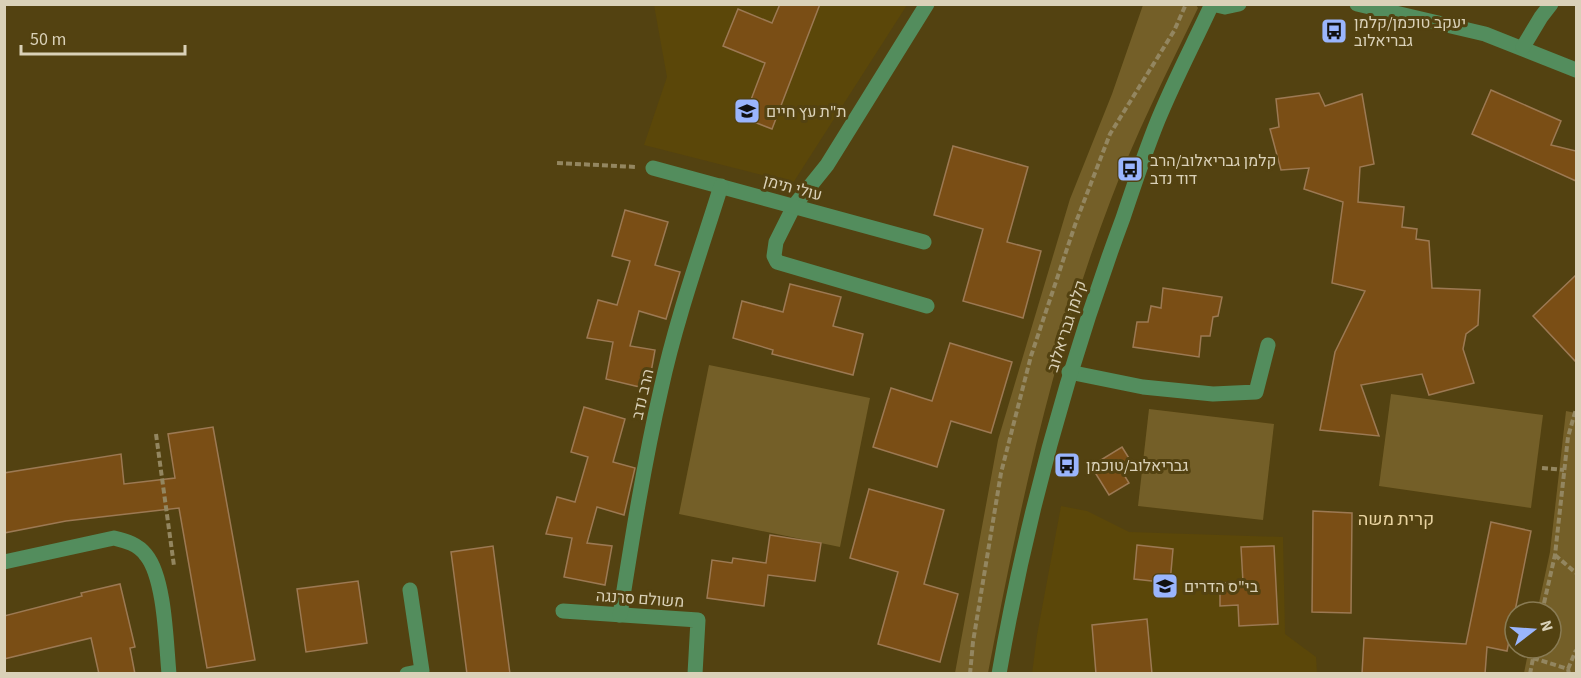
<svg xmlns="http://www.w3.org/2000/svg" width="1581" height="678" font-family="'Source Sans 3',Heebo,sans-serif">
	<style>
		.built { fill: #5b4709 }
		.green { fill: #745f28 }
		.building { fill: #7a4e15; stroke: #9c7953; stroke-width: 1.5 }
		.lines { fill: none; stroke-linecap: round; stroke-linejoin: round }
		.path { stroke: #938660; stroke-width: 4; stroke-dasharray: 6 3; stroke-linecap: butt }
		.minor { stroke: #538d5d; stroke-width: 15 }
		.labels { text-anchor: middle; stroke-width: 6; stroke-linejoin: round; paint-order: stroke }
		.poi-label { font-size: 16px; fill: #dad1b8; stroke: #534211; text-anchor: start }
		.street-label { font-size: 16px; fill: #dad1b8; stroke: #534211 }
		.neighbourhood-label { font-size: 18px; fill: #e8d3a1; stroke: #534211 }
	</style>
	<rect width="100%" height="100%" fill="#534211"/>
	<g class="built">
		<polygon points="654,5 907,5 793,183 644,145 667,77"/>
		<polygon points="1061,506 1087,511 1129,532 1283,537 1285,634 1316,657 1317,673 1032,674 1037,635"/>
	</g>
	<g class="green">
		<path d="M1143,5H1196L1198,8C1167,72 1135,135 1110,202C1052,354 1018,515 988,673H955L998,440L1070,199L1112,94Z"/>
		<polygon points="709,365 870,398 840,547 679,514"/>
		<polygon points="1391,394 1543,415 1531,508 1379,486"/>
		<polygon points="1149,409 1274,424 1263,520 1138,506"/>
		<polygon points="1566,411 1576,413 1576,673 1524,673 1529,648 1551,648 1551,612 1537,612 1550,552"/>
	</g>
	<g class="building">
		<polygon points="780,4 820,4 772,129 744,118 765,63 723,46 738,9 772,23"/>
		<polygon points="1491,90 1561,121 1551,145 1576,151 1576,181 1472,134"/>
		<polygon points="1319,93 1325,106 1362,94 1374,164 1360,167 1358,202 1404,207 1402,227 1417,229 1416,239 1429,241 1432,288 1480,290 1478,325 1466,334 1463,349 1474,383 1429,395 1422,374 1361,385 1379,436 1320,430 1335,352 1365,291 1332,283 1343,202 1304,189 1309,168 1281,170 1270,129 1279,127 1276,99"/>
		<polygon points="953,146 1028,167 1007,242 1041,251 1023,318 963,301 983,229 934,215"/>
		<polygon points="625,210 668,222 655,265 680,272 666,319 639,311 630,346 655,350 648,389 606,379 613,342 587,338 598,300 617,305 630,261 612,256"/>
		<polygon points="1576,275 1576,362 1533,316"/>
		<polygon points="790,284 841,297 833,326 863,334 853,375 772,354 773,350 733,338 742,301 783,312"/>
		<polygon points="1163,288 1222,297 1218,316 1213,317 1210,336 1201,336 1199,357 1133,347 1137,322 1148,322 1151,306 1161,308"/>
		<polygon points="950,343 1012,362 991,433 951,421 937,467 873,447 891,388 932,401"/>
		<polygon points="584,407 625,419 613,462 635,468 624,515 597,507 587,543 612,546 605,585 564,577 572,538 546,534 557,497 575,502 588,457 571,452"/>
		<polygon points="213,427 255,660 207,668 179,508 66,521 4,533 4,473 121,454 124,484 175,478 168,434"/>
		<polygon points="1122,447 1132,463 1121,470 1129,483 1109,495 1091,466"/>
		<polygon points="869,489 944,510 924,584 958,594 940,662 878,644 898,572 850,558"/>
		<polygon points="1313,511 1352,513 1351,613 1312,612"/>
		<polygon points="1491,522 1531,531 1507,651 1487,647 1485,674 1362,674 1364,638 1466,644"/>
		<polygon points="770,535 821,543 815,581 768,575 764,606 707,598 712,560 732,563 733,558 766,563"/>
		<polygon points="1137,545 1173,549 1170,583 1134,579"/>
		<polygon points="493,546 510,674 467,674 451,552"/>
		<polygon points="1274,546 1278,624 1239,626 1238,605 1220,606 1220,583 1243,582 1241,547"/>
		<polygon points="358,581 367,643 306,652 297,589"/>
		<polygon points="120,584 135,647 130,648 135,674 99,674 91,638 4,659 4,616 82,596 81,593"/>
		<polygon points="1147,619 1152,674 1096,674 1092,625"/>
	</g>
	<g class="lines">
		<g class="path">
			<polyline points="557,163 637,167"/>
			<polyline points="156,434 174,566"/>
			<polyline points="1542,468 1564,470"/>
			<polyline points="1555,555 1576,573"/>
			<polyline points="1542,612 1555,555 1568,437 1576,409"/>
			<polyline points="1533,658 1568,669 1569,674"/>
			<polyline points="1568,669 1576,650"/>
			<polyline points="970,674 973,642 1001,473 1031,356 1076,222 1110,134 1174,31 1186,4"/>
			<polyline points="1530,674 1535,648"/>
		</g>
		<g class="minor">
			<polyline points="927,4 827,165 794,206 776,242 774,256 777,262 927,306"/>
			<polyline points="1357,4 1485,34 1576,70"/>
			<polyline points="1523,47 1541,17 1551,4"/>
			<polyline points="653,168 924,242"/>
			<polyline points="1069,372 1143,387 1213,394 1256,392 1268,345"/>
			<path d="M4,562L114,538C126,541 138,544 146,555C165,578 166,643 169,674"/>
			<polyline points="563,611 698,620 695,674"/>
			<path d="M620,615C632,539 644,463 661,389C676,320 700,253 721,186"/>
			<polyline points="407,674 422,671 410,590"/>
			<path d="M999,674C1026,518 1068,366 1123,218C1134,185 1145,152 1158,120C1174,81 1194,43 1212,4L1225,7L1239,4"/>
		</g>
	</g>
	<defs>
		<symbol id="bus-square" viewBox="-11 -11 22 22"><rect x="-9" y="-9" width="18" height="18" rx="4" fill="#9ab5fd" stroke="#534211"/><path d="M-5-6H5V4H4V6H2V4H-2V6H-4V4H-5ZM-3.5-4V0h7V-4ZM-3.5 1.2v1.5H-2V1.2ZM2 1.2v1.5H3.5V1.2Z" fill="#111"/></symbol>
		<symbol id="school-square" viewBox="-11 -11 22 22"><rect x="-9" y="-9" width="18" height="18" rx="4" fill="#9ab5fd" stroke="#534211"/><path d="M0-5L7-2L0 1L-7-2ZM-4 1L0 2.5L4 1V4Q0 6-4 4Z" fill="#111"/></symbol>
	</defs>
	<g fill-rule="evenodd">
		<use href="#bus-square" x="1319" y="16" width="30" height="30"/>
		<use href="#school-square" x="732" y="96" width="30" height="30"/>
		<use href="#bus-square" x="1115" y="154" width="30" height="30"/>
		<use href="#bus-square" x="1052" y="450" width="30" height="30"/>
		<use href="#school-square" x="1150" y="571" width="30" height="30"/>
	</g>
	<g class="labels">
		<g class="poi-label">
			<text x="1354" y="28">יעקב טוכמן/קלמן<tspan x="1354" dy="18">גבריאלוב</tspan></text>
			<text x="766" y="117">ת"ת עץ חיים</text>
			<text x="1150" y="166">קלמן גבריאלוב/הרב<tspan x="1150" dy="18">דוד נדב</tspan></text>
			<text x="1086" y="471">גבריאלוב/טוכמן</text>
			<text x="1184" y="592">בי"ס הדרים</text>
		</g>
		<g class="street-label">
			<text transform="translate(793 187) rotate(15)" y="6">עולי תימן</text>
			<text transform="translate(1066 326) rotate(-72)" y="6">קלמן גבריאלוב</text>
			<text transform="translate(642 394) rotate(-77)" y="6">הרב נדב</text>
			<text transform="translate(640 598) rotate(4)" y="6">משולם סרנגה</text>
		</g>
		<g class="neighbourhood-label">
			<text x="1396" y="525">קרית משה</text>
		</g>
	</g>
	<rect width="1581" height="678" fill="none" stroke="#dad1b8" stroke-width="12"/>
	<g transform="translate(1533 630) rotate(73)"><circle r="28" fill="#534211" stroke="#897b54" stroke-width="1.5"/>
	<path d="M0-4.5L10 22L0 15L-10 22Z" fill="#9ab5fd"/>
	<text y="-9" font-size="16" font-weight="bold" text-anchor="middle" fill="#dad1b8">N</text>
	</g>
	<path d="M21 45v9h164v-9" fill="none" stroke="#dad1b8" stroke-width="3"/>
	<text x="30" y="45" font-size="18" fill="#dad1b8" stroke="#534211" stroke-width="4.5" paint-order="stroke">50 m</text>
</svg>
